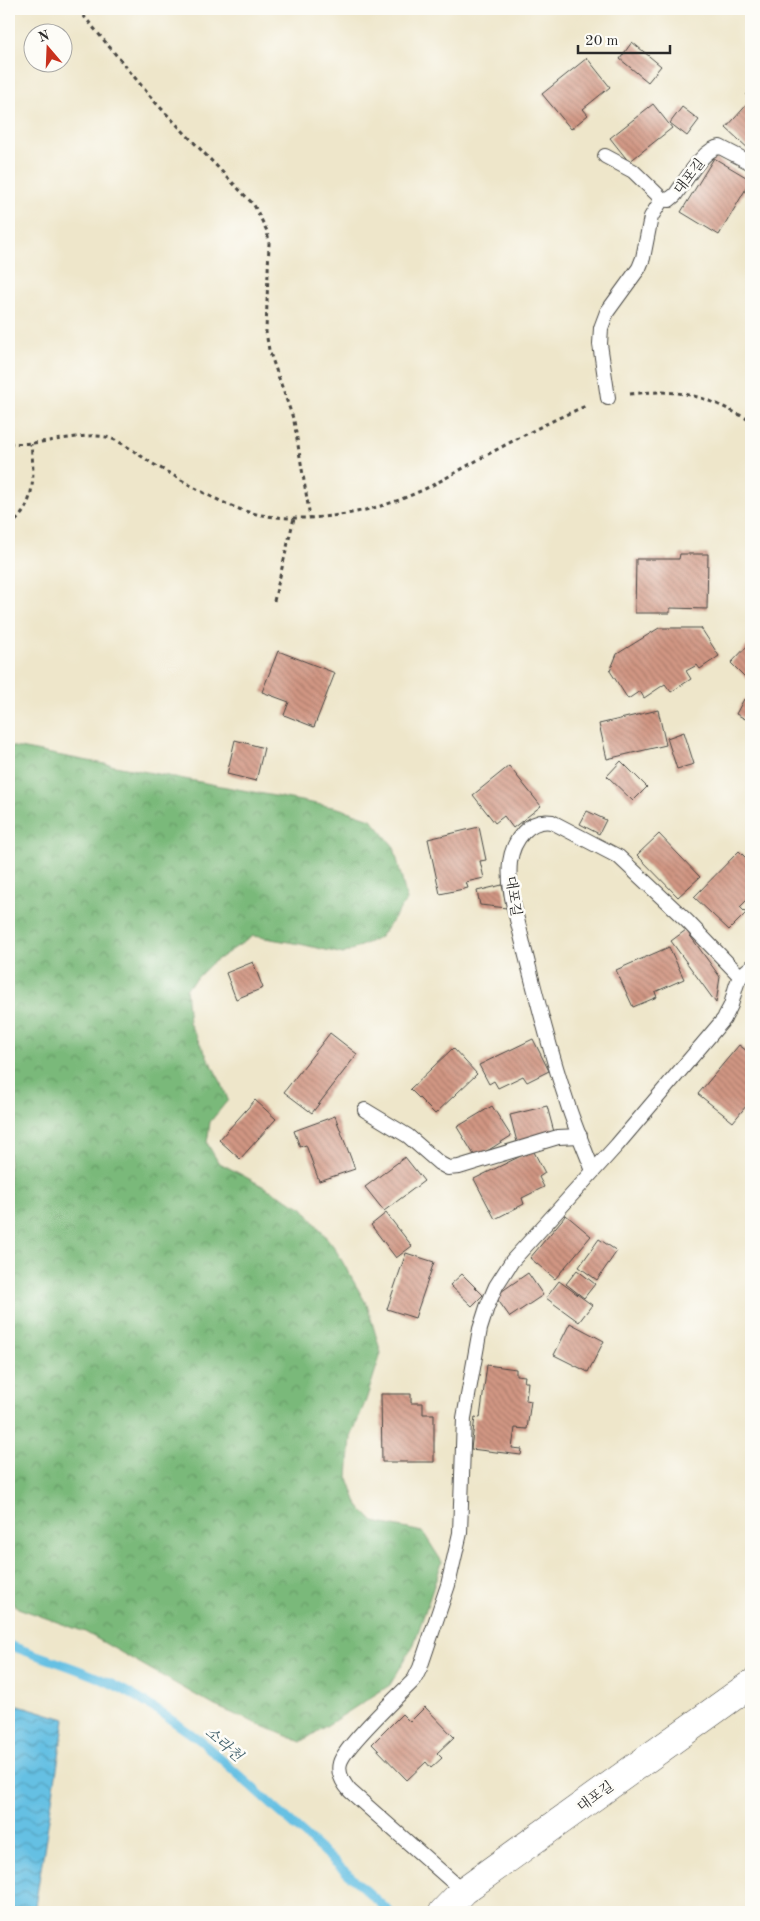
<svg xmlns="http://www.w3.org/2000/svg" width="760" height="1921" font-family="'Old Standard TT','Noto Serif KR',serif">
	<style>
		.forest { fill: url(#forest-crowns); stroke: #527252 }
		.water { fill: url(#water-waves); stroke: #487687 }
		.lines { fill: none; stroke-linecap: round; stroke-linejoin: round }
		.stream { stroke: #65c0e3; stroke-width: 9 }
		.building { fill: url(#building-back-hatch) }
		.lane-casing { stroke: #484743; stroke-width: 16 }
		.secondary-casing { stroke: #484743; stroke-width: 29 }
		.path { stroke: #484743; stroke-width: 3; stroke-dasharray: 4 4; stroke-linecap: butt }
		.lane { stroke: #fff; stroke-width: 14 }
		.secondary { stroke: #fff; stroke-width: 28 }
		.labels { text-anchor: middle; stroke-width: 5; stroke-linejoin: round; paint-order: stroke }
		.street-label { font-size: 14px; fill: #2b2b2b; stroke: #fdfcf7 }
		.water-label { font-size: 15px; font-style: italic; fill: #3f5f6b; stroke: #fdfcf7 }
	</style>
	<defs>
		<pattern id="forest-crowns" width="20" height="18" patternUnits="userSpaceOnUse" patternTransform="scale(1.25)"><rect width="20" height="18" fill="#7ab97a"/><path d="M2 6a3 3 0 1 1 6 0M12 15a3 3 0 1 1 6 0" fill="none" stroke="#649764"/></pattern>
		<pattern id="water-waves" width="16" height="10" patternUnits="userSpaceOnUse" patternTransform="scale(1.25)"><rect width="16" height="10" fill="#65c0e3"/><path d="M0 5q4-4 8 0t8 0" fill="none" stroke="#539cb8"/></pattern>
		<pattern id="building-back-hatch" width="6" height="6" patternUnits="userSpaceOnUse" patternTransform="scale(1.25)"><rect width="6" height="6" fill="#d19683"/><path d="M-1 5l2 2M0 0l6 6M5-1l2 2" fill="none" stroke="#aa7b6b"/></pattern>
	</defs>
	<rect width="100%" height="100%" fill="#fdfcf7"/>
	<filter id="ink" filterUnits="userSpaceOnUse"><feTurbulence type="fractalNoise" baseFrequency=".02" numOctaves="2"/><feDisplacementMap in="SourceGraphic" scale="10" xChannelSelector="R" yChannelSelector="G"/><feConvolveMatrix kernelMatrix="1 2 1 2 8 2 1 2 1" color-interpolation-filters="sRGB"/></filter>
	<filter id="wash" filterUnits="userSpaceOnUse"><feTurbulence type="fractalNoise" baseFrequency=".0096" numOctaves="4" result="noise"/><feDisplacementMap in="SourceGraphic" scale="20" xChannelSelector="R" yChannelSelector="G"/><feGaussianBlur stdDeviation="1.12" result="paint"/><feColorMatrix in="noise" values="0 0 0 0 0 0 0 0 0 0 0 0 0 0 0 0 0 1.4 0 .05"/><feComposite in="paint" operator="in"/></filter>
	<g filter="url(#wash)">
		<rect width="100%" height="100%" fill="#eee6ca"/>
		<polygon class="forest" points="9,746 338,808 371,819 394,847 407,900 380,937 343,954 300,944 253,936 212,963 186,989 189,1023 222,1084 228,1100 210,1122 207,1143 218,1162 303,1208 334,1247 367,1305 381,1353 366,1400 351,1437 348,1478 358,1506 374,1522 423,1532 442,1562 414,1644 390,1685 301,1742 215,1706 85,1632 18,1608 9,1600"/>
		<polygon class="water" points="9,1702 65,1719 34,1912 9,1912"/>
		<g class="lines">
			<path class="stream" d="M9,1645C40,1657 72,1666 103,1680C138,1695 170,1719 201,1741L390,1912"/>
		</g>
		<g id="blocks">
			<g class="building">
				<polygon points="632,42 661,66 648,82 620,59"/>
				<polygon points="587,58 610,87 583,109 588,115 571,129 542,94"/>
				<polygon points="751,90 751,151 726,128 751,100 746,95"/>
				<polygon points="653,104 672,128 629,162 610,138"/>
				<polygon points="682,107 699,120 687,136 670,123"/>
				<polygon points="714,158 751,180 719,235 681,212"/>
				<polygon points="680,554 708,554 707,609 670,608 670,613 635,613 636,559 679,559"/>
				<polygon points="659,628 701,628 719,656 700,669 697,665 686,671 691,679 671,692 665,684 644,698 640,691 628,699 610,671 617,654"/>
				<polygon points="751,642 751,683 731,663"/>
				<polygon points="278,651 335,673 314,727 284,715 289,702 262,692"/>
				<polygon points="744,699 751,702 751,722 736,714"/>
				<polygon points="658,710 666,745 607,759 599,724"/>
				<polygon points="684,732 694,764 677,769 667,738"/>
				<polygon points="235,740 264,748 256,781 227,774"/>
				<polygon points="621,761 647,787 633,801 607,776"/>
				<polygon points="509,766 541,806 513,828 504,816 495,823 473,795"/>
				<polygon points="587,811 606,820 599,834 580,824"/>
				<polygon points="479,827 486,860 480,861 484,878 466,882 468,888 440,894 428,839"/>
				<polygon points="659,834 700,877 678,897 637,855"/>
				<polygon points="739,851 751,863 751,881 747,886 751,890 751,896 740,907 746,913 729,930 694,897"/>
				<polygon points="502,885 507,908 480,905 477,891"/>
				<polygon points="686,930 720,977 716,1003 671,941"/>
				<polygon points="669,947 684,979 655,992 657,997 633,1007 616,970"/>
				<polygon points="253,962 263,988 236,999 226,973"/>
				<polygon points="330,1033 357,1054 312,1113 284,1092"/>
				<polygon points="533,1039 549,1071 527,1082 523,1076 498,1088 494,1081 489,1084 479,1065"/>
				<polygon points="739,1045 751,1054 751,1100 733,1122 698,1094"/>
				<polygon points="453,1048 477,1074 435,1114 410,1089"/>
				<polygon points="255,1100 276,1119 240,1159 219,1140"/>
				<polygon points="492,1106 511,1136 476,1158 457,1127"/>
				<polygon points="547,1106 554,1132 517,1142 510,1115"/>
				<polygon points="335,1116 355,1169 319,1181 306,1145 300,1147 294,1131"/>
				<polygon points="533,1150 545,1173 539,1177 544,1187 522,1198 524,1204 495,1219 474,1179"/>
				<polygon points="405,1157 424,1181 384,1211 365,1187"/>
				<polygon points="386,1213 412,1246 396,1258 371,1225"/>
				<polygon points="566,1215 591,1236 555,1279 530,1258"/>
				<polygon points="599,1239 617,1251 597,1280 579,1267"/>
				<polygon points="406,1253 434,1262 415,1318 387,1309"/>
				<polygon points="577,1270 595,1284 584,1298 566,1284"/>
				<polygon points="528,1273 543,1295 510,1317 495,1296"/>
				<polygon points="462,1274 483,1295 472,1306 450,1285"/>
				<polygon points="559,1281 592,1305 579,1322 546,1298"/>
				<polygon points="570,1323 604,1341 588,1372 554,1355"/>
				<polygon points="487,1365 516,1369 516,1375 525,1376 524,1382 528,1382 526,1400 531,1401 527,1429 515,1428 512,1448 522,1449 521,1455 471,1449 475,1417 480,1418"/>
				<polygon points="381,1394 411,1394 411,1403 423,1403 423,1414 434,1414 434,1462 382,1462"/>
				<polygon points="425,1707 454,1737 437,1753 442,1758 431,1768 426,1762 407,1780 372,1744 402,1714 410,1722"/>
			</g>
		</g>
	</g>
	<g filter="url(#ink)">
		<use href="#blocks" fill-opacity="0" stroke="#484743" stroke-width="1"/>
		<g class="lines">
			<defs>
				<g id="lane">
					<path d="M605,156L633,171L662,199L669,200L675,195C685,182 703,148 720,147L751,163"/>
					<polyline points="608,398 600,344 601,328 607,312 639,268 643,258 651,217 662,199"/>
					<polyline points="365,1110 408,1136 439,1163 448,1168 459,1167 558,1137 580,1136"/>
					<path d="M593,1171C584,1147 573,1123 566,1099C549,1049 537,999 524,948C518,920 507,891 510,862C513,840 529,818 552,822L619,857L687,921L740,976"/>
					<path d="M463,1891L350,1791C343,1783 337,1774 340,1763C344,1747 399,1695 414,1680L420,1668L448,1585L460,1533L464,1418L480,1329L487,1307L496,1286L512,1261L617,1145L724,1019C726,1014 729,1010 731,1005C737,986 734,980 751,967"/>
				</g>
				<polyline id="secondary" points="443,1912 463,1891 751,1684"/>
			</defs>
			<use href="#lane" class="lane-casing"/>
			<use href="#secondary" class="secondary-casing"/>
			<g class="path">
				<polyline points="78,9 155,102 254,205 267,231 269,243 266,332 269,350 294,421 310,517"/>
				<path d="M630,394C683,388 705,396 751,421"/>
				<path d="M9,443C41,447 84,430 110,438C129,445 144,460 162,469C187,483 212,499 239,509C286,526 353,517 399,500C429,489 456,472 483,457C518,438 552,420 588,405"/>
				<path d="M9,526C37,507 34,473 31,444"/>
				<polyline points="274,601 294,518"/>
			</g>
			<use href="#lane" class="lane"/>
			<use href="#secondary" class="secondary"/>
		</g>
	</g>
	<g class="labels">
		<g class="street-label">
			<text transform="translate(689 176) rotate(-52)" y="5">대포길</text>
			<text transform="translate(514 896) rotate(81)" y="5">대포길</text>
			<text transform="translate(595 1796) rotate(-36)" y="5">대포길</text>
		</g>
		<g class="water-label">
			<text transform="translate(224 1744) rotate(41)" y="5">소라천</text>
		</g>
	</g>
	<rect width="760" height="1921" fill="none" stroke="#fdfcf7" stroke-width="30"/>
	<g transform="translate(48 48) rotate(341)"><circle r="24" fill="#fdfcf7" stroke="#a9a8a5"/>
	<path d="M0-4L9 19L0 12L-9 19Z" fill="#c8321e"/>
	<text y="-8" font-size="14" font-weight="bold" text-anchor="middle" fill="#2b2b2b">N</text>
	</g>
	<path d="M578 45v8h92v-8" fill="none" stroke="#2b2b2b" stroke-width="2.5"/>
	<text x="585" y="45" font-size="15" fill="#2b2b2b" stroke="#fdfcf7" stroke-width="4" paint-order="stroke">20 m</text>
</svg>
